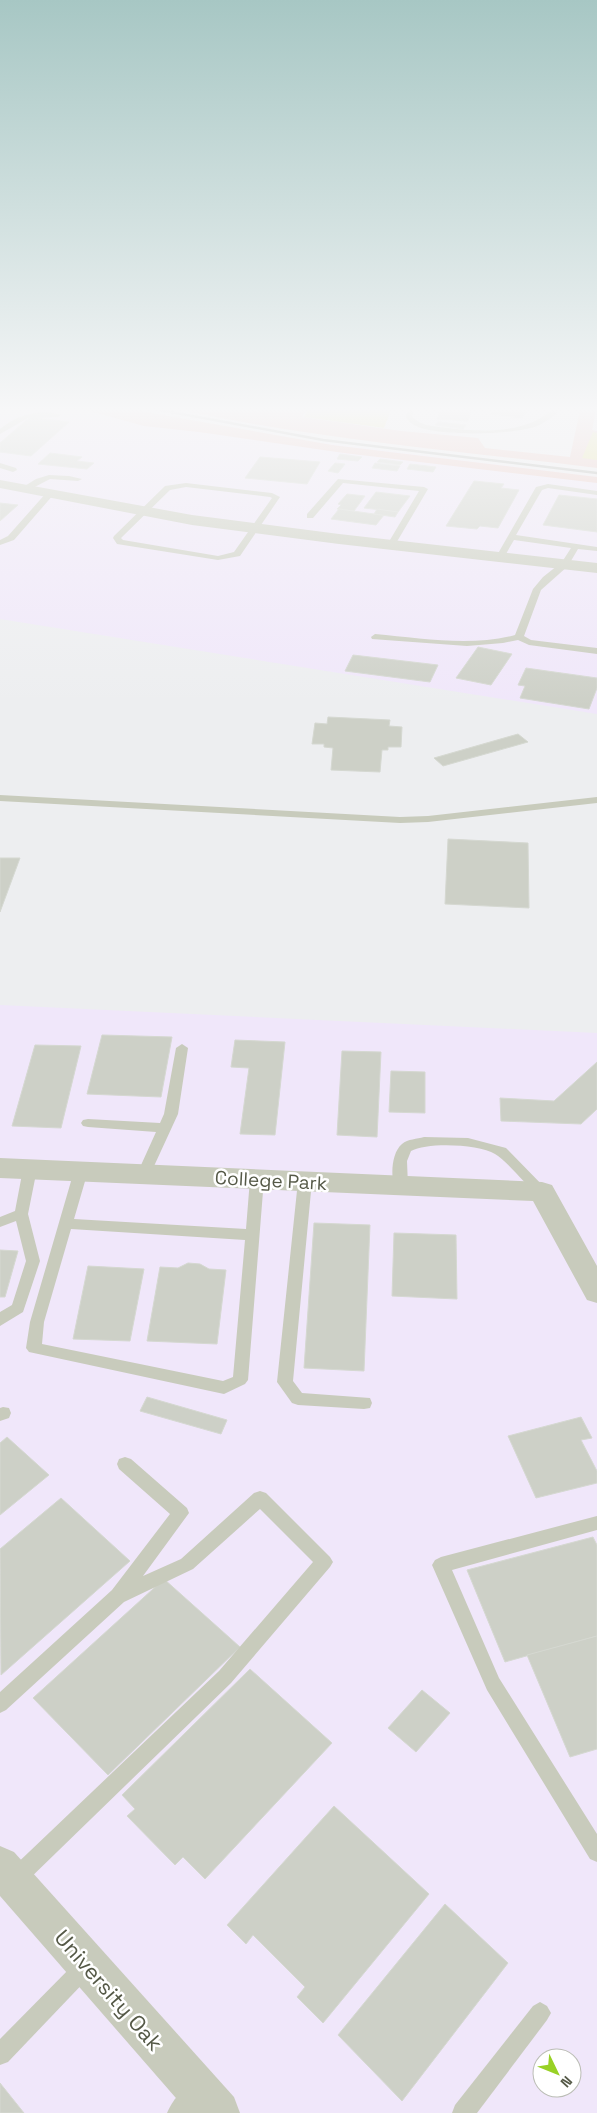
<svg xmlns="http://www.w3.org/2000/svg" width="597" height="2113" font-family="'Space Grotesk',sans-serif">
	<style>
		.commercial { fill: #f0e7fa; fill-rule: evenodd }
		.green { fill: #ebc5be }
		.water { fill: #e5e38e }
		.building { fill: #cdd0c7; stroke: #d5d8d1 }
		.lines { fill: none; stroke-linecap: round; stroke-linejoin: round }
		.service { fill: #c8cbbc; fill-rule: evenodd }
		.minor { fill: #c8cbbc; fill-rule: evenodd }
		.rail { stroke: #aaaea6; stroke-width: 2.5 }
		.labels { text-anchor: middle; stroke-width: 5; stroke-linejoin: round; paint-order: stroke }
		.street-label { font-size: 19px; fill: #555947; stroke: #fff }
		.near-street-label { font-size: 22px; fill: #555947; stroke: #fff }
	</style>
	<rect width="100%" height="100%" fill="#edeef0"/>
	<g class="commercial">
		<polygon points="0,410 103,410 314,445 325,443 597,477 597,714 0,619"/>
		<path d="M0,1005L597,1033V2113H0ZM542,2058H572V2088H542Z"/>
	</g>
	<g class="green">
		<polygon points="86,410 135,410 332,445 597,477 597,483 344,453 199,432 144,426"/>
		<path d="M181,410H306L302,417L401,431L478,438L485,448L570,457L580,410H596L592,430L597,431V468C458,451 318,439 181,410Z"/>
	</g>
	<g class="water">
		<polygon points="308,410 391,410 384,428 304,417"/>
		<polygon points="593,432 597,433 597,460 582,458"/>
	</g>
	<g class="building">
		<polygon points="440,410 472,410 468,421 437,419"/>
		<polygon points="494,410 528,410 522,418 490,414"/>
		<polygon points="30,417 69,422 31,456 0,452 0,443"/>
		<polygon points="438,422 466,425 463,429 435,425"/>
		<polygon points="50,453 82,457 77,461 94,463 87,469 38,464"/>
		<polygon points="340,454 362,457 358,461 337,459"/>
		<polygon points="260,457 320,462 307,484 245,478"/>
		<polygon points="380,459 403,462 400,465 377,462"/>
		<polygon points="335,463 345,464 338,473 328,471"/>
		<polygon points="375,463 400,466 397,471 372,468"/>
		<polygon points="410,464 436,467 433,472 407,469"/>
		<polygon points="474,481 504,484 501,488 519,490 498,528 480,526 477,529 446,526"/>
		<polygon points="376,492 410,496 398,512 364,508"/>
		<polygon points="347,494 365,496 354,511 337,509 341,505 338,504"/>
		<polygon points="559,495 597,499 597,532 543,525"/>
		<polygon points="0,503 18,505 0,521"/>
		<polygon points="339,509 374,514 384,515 376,525 331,519"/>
		<polygon points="377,509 398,512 395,517 374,514"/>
		<polygon points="478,647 512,654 491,685 456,678"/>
		<polygon points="353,655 438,665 430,682 345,671"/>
		<polygon points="526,668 597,678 597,688 589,709 520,698 525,686 518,685"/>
		<polygon points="328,717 390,720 389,726 402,727 401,747 388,747 388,750 382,750 380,772 331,770 333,748 324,747 324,744 312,744 315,723 327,724"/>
		<polygon points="518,734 528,742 443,766 434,758"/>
		<polygon points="448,839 528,843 529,908 445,904"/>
		<polygon points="0,858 20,858 0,912"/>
		<polygon points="102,1035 172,1037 161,1097 87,1094"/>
		<polygon points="235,1040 285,1042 275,1135 240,1134 249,1068 231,1067"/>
		<polygon points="35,1045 81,1046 61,1128 12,1126"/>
		<polygon points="342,1051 381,1052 377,1137 337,1135"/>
		<polygon points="597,1062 597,1109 581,1124 501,1121 500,1098 554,1101"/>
		<polygon points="391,1071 425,1072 425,1113 389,1112"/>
		<polygon points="314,1223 370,1225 364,1371 304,1368"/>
		<polygon points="394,1233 456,1235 457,1299 392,1296"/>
		<polygon points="0,1250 18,1251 5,1297 0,1297"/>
		<polygon points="188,1263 200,1264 209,1269 226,1270 217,1344 147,1341 160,1267 178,1268"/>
		<polygon points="88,1266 144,1269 130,1341 73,1339"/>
		<polygon points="147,1397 227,1420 221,1434 140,1411"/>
		<polygon points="581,1417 592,1438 581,1440 597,1471 597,1483 536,1498 508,1436"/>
		<polygon points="7,1437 49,1475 0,1515 0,1443"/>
		<polygon points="61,1498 130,1561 1,1675 0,1549"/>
		<polygon points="593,1537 597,1545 597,1636 505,1662 467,1570"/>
		<polygon points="164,1579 240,1647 108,1775 33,1698"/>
		<polygon points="597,1636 597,1749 570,1757 527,1655"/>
		<polygon points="250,1669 332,1743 205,1879 183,1857 175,1865 127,1816 135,1809 122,1795"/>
		<polygon points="422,1690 450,1713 416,1752 388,1728"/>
		<polygon points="334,1806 429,1894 323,2023 297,1997 305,1987 253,1935 246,1944 227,1925"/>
		<polygon points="445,1904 508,1963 402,2101 338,2035"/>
		<polygon points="0,2083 24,2113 0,2113"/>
	</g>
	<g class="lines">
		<g class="service">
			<path d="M408,410H414L412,417L419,422L426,425C466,431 520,438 552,410H559C553,417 546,422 537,426C515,435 434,437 414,425C410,423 408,420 406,417Z"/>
			<path d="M49,412L61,415L58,417L28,418L0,434V429C15,417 29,412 49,412Z"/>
			<polygon points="0,463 16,468 17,470 13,472 0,468"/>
			<polygon points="49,475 69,476 82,479 78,481 50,479 27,491 20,489 36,479"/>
			<polygon points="338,479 424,487 428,489 395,545 391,547 387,545 419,491 343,483 313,518 307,518 307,514"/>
			<path d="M186,483L272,493L280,497L240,556L218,560L117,544L113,538L114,536L165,486ZM186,487L270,497L272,498L234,552L218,556L123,540L121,538L170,490Z"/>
			<path d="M548,484L597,491V495L548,488L542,490L516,535L597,547V551L578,549L568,566L541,590L524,636L531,640L597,648V654L529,645L518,640L503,643L467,646L372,639L371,637L375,634C421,638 470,647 515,635L533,589L543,577L562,562L571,548L514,540L503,559L496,557L536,487Z"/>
			<polygon points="47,492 54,494 14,540 0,545 0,540 8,536"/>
			<polygon points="0,795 400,817 428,816 597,797 597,803 428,822 400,823 0,801"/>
			<polygon points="182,1044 188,1048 178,1114 149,1177 139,1177 137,1174 156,1132 88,1127 83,1126 81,1123 83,1120 88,1119 160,1123 164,1114 176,1048"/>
			<path d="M424,1137L468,1138L506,1148L549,1192L547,1195H537C526,1185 507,1161 495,1154C479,1144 427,1142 411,1151L407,1161L408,1186L406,1189H396C390,1179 391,1153 402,1144C408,1139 417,1139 424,1137Z"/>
			<polygon points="30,1164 35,1166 37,1169 28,1214 40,1261 23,1312 0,1326 0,1312 12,1305 26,1261 16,1221 0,1227 0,1217 15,1211 23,1169 25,1166"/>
			<path d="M81,1166L86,1168L88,1171L74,1219L246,1229L250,1179L252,1176H262L264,1179L248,1380L245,1384L224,1394L29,1352L26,1348L30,1322L74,1171L76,1168ZM71,1229L245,1240L233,1377L223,1381L42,1344L44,1322Z"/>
			<polygon points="305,1176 310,1178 312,1181 293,1381 302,1393 370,1398 372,1403 370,1408 364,1409 298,1405 292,1403 277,1382 298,1181 300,1178"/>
			<polygon points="3,1407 9,1408 11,1413 9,1418 0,1421 0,1408"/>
			<polygon points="125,1457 131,1459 187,1508 189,1513 143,1576 181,1559 254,1493 260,1491 266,1493 330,1557 333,1562 330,1567 231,1683 22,1886 15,1889 8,1886 5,1879 8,1872 219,1671 313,1562 260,1509 193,1569 124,1602 6,1710 0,1713 0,1692 112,1590 170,1514 119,1469 117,1464 119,1459"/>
			<polygon points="597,1516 597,1530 452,1570 499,1678 597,1834 597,1862 590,1859 487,1690 432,1565 435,1560 441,1557"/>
			<polygon points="84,1958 91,1961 94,1968 91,1975 8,2062 0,2065 0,2039 77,1961"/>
			<polygon points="540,2002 547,2006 551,2013 547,2020 477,2113 452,2113 455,2105 533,2006"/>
			<path d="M194,2083L202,2086L205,2094L202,2102L192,2113H167C172,2101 182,2088 194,2083Z"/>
		</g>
		<g class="minor">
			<polygon points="0,480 192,515 339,534 597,563 597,573 339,544 192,525 0,488"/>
			<polygon points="0,1158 542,1182 552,1185 597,1266 597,1303 587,1300 533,1201 0,1178"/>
			<polygon points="0,1846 14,1852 234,2097 240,2113 189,2113 0,1896"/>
		</g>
		<polyline class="rail" points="160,410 323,440 597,473"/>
	</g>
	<linearGradient id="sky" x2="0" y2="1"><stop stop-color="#a7c7c4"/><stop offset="0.58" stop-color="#f7f7f8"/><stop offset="1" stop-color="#f7f7f8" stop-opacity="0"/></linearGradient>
	<rect width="597" height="706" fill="url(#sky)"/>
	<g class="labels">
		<g class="street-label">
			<text transform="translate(271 1180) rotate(3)" y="7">College Park</text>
		</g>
		<g class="near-street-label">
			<text transform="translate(109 1990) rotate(49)" y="8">University Oak</text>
		</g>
	</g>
	<g transform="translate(557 2073) rotate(133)"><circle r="24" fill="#ffffff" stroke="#bbbdb5"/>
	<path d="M0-4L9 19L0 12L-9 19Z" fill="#98d125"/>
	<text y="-8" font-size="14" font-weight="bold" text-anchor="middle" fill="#555947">N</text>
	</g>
</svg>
